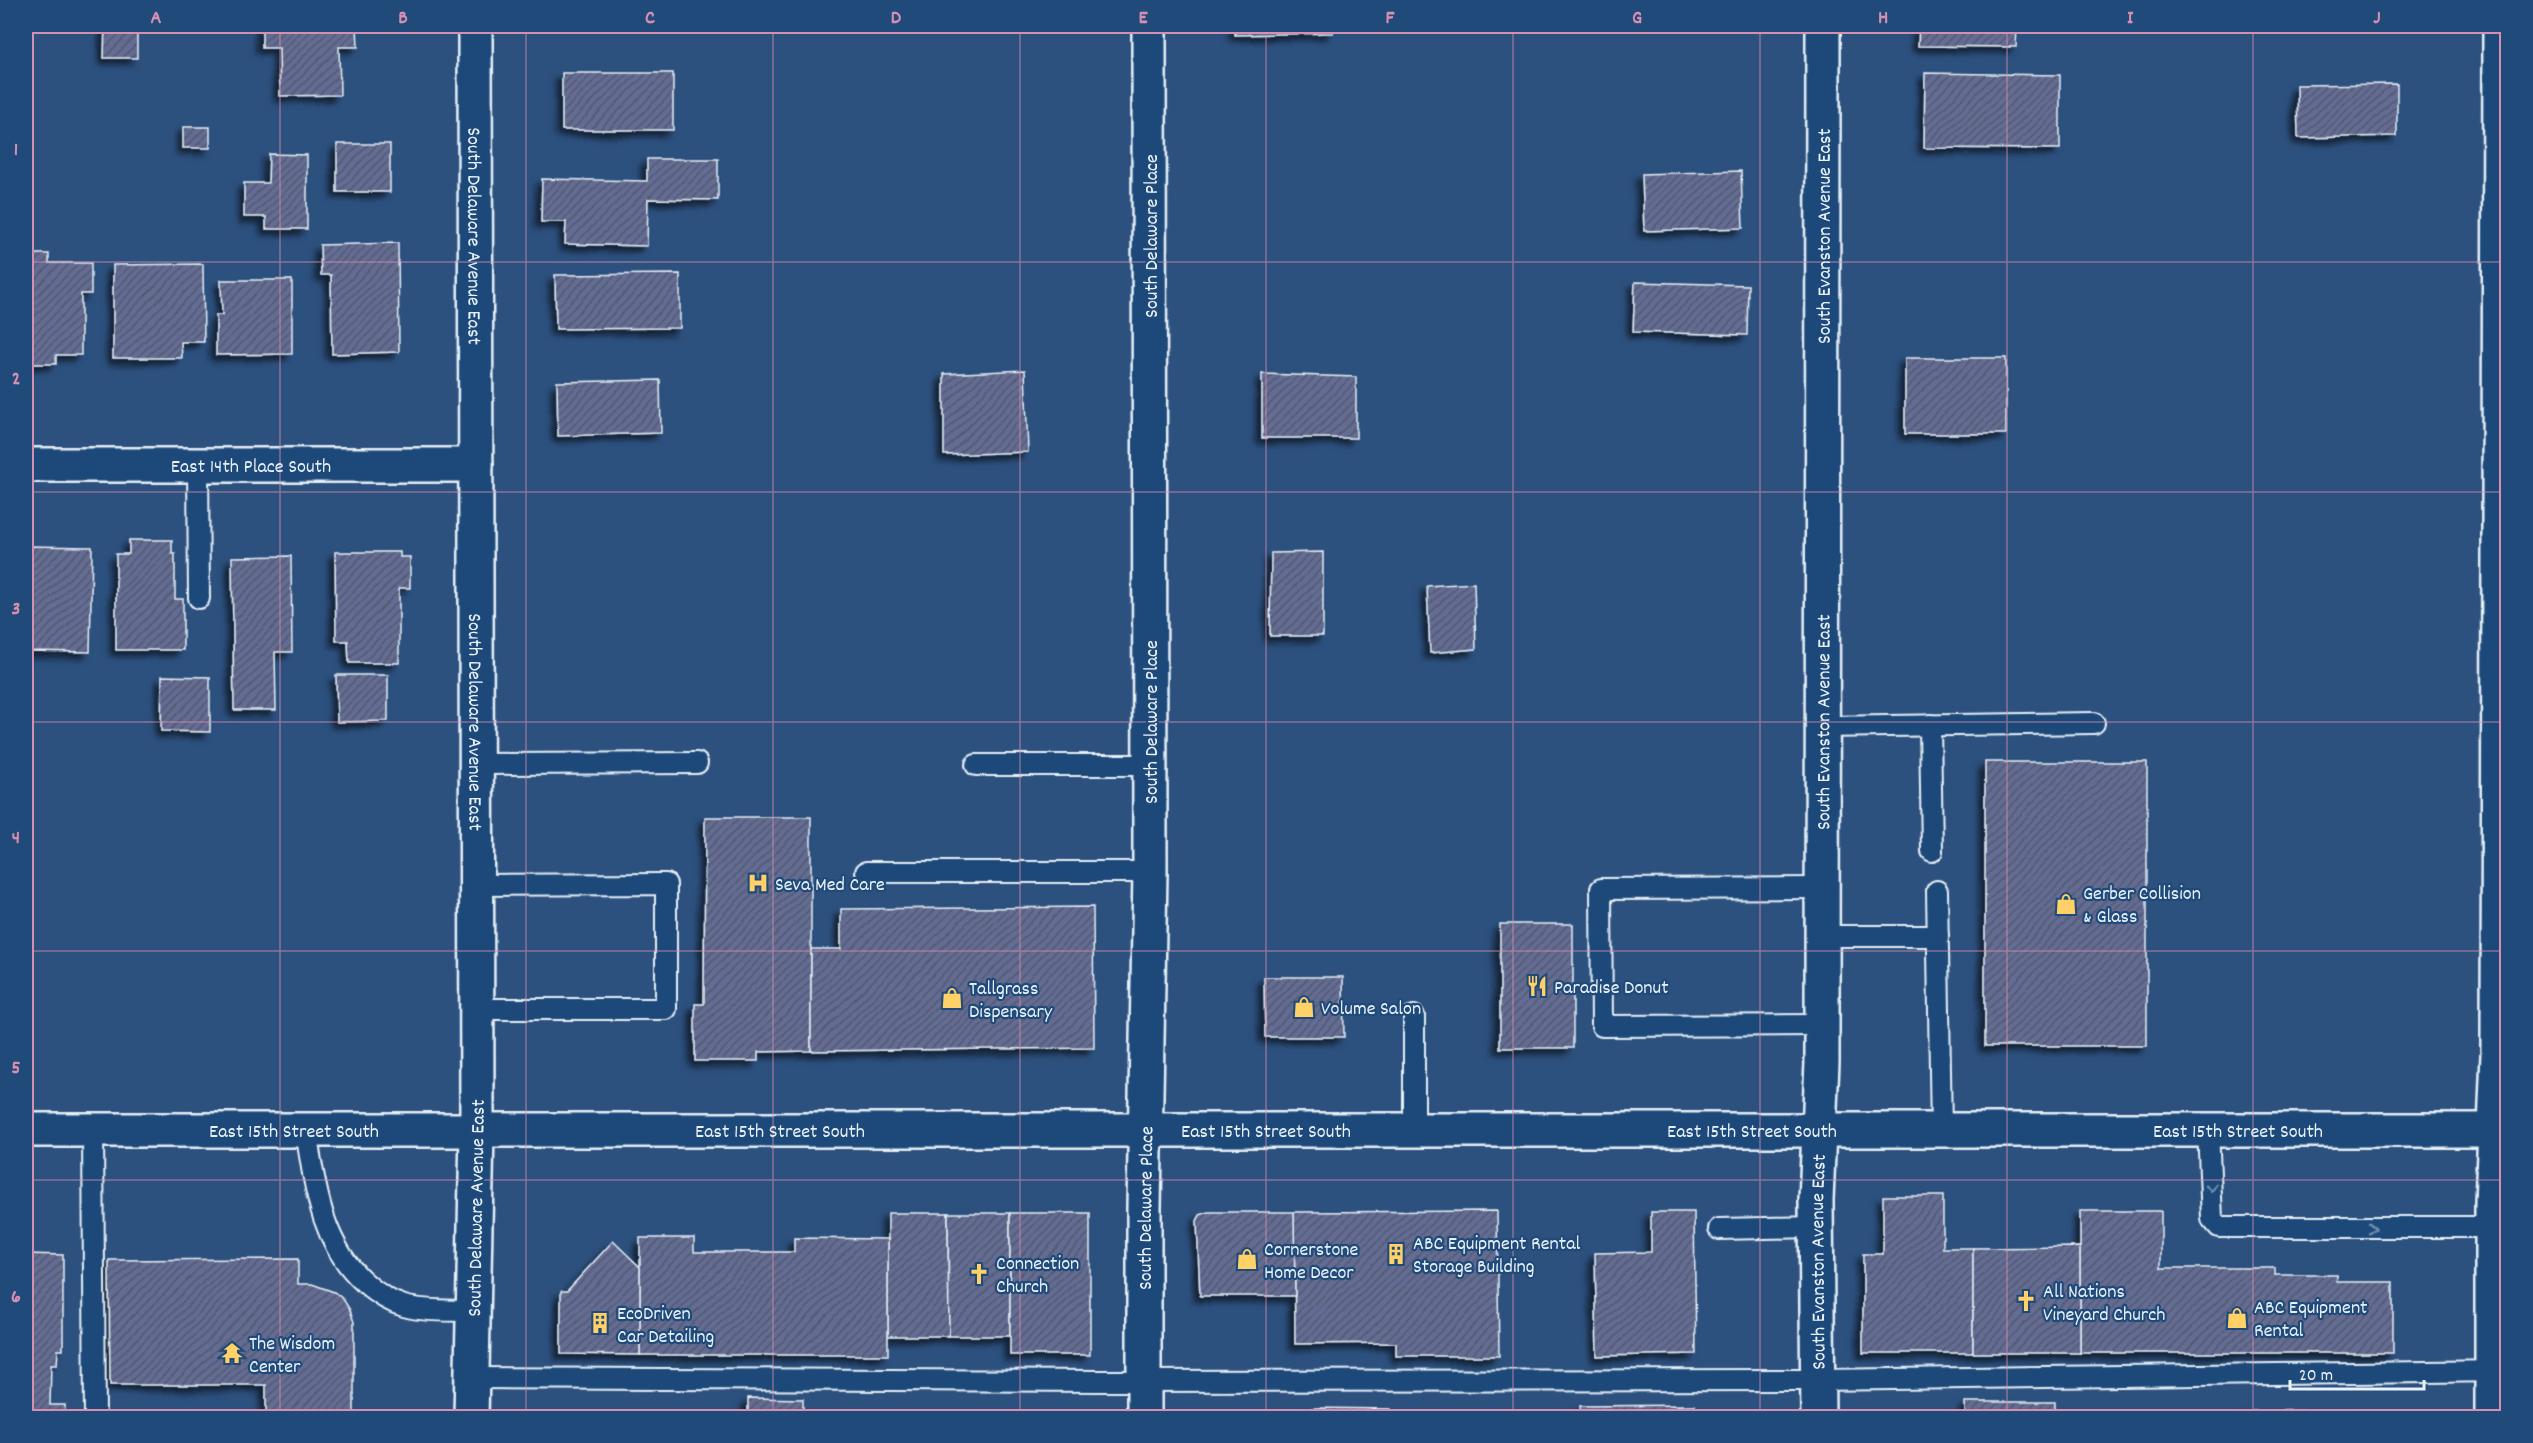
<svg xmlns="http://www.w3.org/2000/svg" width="2533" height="1443" font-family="Dekko,sans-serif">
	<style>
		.building { fill: url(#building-hatch); stroke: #e8f1f8; stroke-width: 1.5; filter: url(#shadow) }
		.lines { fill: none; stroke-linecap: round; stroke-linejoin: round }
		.service-casing { stroke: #e8f1f8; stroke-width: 24 }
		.minor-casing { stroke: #e8f1f8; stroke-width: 38 }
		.secondary-casing { stroke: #e8f1f8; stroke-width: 38 }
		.service { stroke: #1f4a7a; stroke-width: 20 }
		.minor { stroke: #1f4a7a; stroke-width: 33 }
		.secondary { stroke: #1f4a7a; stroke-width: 33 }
		.oneway { stroke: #6f8dac }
		.grid { fill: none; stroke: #d78fb1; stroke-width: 1.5; stroke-opacity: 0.55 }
		.labels { text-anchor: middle; stroke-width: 4.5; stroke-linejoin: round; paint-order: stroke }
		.street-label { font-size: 20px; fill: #e8f1f8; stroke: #1f4a7a }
		.poi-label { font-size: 20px; fill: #e8f1f8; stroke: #1f4a7a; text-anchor: start }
		.neatline { fill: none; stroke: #d78fb1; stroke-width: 2 }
		.grid-label { font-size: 20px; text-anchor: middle; font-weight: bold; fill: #d78fb1 }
	</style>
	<defs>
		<pattern id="building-hatch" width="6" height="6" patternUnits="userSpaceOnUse" patternTransform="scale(1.5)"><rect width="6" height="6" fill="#636c94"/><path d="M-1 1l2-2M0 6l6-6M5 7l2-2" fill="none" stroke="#53586b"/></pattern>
		<filter id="shadow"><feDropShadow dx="-5.5" dy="5.5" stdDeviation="3" flood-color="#0009"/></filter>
	</defs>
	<rect width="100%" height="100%" fill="#2d517f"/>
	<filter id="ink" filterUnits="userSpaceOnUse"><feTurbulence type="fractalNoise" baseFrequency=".0167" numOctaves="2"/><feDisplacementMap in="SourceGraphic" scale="12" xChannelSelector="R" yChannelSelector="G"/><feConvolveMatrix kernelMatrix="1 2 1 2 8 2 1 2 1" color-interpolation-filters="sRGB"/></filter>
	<g filter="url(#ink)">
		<g class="building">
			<polygon points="105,26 137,26 137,58 104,58"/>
			<polygon points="262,26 357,26 358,47 339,47 340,95 280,96 279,48 262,48"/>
			<polygon points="1235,26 1333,26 1333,33 1235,35"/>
			<polygon points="1919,26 2017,26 2016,47 1918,46"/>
			<rect x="562" y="73" width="111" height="57"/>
			<polygon points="1925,73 2060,75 2060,149 1924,148"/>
			<polygon points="2397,84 2397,136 2298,138 2297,85"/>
			<rect x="183" y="127" width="27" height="21"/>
			<rect x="337" y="144" width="53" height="48"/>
			<polygon points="269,154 307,155 307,229 266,229 266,217 244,217 244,183 268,183"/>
			<polygon points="647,159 718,159 718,200 648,199 647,246 565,244 566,222 541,222 542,179 647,181"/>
			<polygon points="1741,171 1743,228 1644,231 1642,174"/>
			<polygon points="398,243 399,352 332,354 331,275 321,275 320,245"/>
			<polygon points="27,254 49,254 49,263 91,263 91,294 81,294 81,355 56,355 56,364 31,364 31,355 26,355"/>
			<polygon points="203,264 204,342 181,342 182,358 113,358 113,265"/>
			<polygon points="680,274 680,328 556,329 555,275"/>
			<polygon points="221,280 292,280 292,354 216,355 216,315 222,315"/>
			<polygon points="1635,282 1748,285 1747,335 1633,332"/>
			<rect x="1905" y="358" width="101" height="76"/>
			<polygon points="1025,370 1028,452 944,455 944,374"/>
			<polygon points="1262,374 1356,377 1356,438 1262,438"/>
			<polygon points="660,380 661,433 558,436 557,382"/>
			<polygon points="129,540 172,540 172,554 175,554 175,599 183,599 183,650 116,650 116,554 129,554"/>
			<polygon points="26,546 92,547 90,652 26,651"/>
			<polygon points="335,552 400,552 400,557 410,557 410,588 399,588 399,663 349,663 348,641 336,641"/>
			<polygon points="1323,552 1323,636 1270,636 1271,553"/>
			<polygon points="291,556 292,652 275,652 276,710 234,710 232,557"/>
			<polygon points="1474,583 1476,649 1430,653 1427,586"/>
			<polygon points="336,675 388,675 388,721 337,722"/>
			<polygon points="162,676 210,677 210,732 161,731"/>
			<rect x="1985" y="762" width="162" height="284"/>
			<polygon points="705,817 811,817 811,1051 758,1052 758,1061 695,1061 695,1004 704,1004"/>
			<polygon points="1093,907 1094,1048 811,1051 811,949 841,949 841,909"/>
			<rect x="1500" y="924" width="73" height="124"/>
			<polygon points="1264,977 1343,977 1344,1037 1265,1037"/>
			<polygon points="1883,1196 1943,1196 1943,1248 1973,1248 1973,1353 1863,1353 1863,1254 1883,1254"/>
			<polygon points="1497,1211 1499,1356 1396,1356 1396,1343 1295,1344 1294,1212"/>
			<polygon points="2080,1211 2161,1211 2161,1268 2275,1268 2275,1275 2337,1275 2337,1282 2393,1282 2393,1353 2080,1353"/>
			<polygon points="1208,1212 1294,1212 1295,1296 1200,1296 1197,1221 1200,1215"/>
			<polygon points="1651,1212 1694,1212 1696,1354 1597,1356 1595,1253 1651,1252"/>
			<polygon points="888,1213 948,1213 949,1336 888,1336"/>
			<polygon points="948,1213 1010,1213 1010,1336 949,1336"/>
			<rect x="1010" y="1213" width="80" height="142"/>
			<polygon points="640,1238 694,1238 694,1252 794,1252 794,1238 888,1239 888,1355 640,1355"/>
			<polygon points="613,1241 640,1267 640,1355 561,1354 561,1291 567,1291"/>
			<polygon points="2080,1247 2080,1353 1973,1353 1973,1248"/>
			<polygon points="26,1254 63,1255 63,1350 58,1350 57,1365 51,1365 50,1405 65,1405 65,1418 26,1418"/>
			<polygon points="298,1259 298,1284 312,1284 334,1292 343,1299 350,1310 354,1322 354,1418 266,1418 266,1385 110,1385 109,1260"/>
			<polygon points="748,1398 803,1399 803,1418 748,1418"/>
			<rect x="1965" y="1402" width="90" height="16"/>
			<polygon points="1695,1405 1695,1418 1581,1418 1580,1406"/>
			<polygon points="1312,1408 1391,1409 1391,1418 1312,1418"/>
			<polygon points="2359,1410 2359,1418 2252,1418 2252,1411"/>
		</g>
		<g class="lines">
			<defs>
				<g id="service">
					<polyline points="198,465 199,598"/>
					<polyline points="1930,725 1932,851"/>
					<polyline points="1821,727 2094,723"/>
					<polyline points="476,764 697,763"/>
					<polyline points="976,765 1150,765"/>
					<polyline points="866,872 1150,872"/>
					<polyline points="476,885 666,884 666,1009 476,1009"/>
					<polyline points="1822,888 1601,889 1602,1026 1822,1025"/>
					<polyline points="1937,891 1941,1130"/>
					<polyline points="1822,936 1938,936"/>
					<polyline points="1414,1016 1414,1131"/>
					<polyline points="2208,1130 2212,1219 2219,1227 2492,1227"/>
					<polyline points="93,1131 95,1418"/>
					<path d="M306,1131C315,1186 321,1243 364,1282C375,1292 389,1302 404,1306C426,1312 450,1310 473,1311"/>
					<polyline points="1719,1229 1817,1227"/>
					<polyline points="471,1378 1100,1381 1818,1380 2502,1371"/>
				</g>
				<g id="minor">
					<path id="s1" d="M26,465H476"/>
					<polyline points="471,1418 477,1131"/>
					<path id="s2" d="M1144,1418V1208L1150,872L1149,26"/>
					<path id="s3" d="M1818,1418L1816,1200L1822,1062L1823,26"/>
					<polyline points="2492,1418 2492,1203 2498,1054 2500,26"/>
				</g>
				<g id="secondary">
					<path id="s4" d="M475,26L477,1131"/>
					<path id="s5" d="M26,1130H2508"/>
				</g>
			</defs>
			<use href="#service" class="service-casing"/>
			<use href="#minor" class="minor-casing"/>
			<use href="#secondary" class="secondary-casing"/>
			<use href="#service" class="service"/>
			<use href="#minor" class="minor"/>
			<use href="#secondary" class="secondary"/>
		</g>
		<defs><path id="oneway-chevron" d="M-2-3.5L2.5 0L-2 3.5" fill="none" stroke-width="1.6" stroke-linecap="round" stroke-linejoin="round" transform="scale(1.5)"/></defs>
		<g class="oneway">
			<use href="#oneway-chevron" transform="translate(2211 1188) rotate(88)"/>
			<use href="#oneway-chevron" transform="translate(2372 1228)"/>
		</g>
	</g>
	<path class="grid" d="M280,26V1418M526,26V1418M773,26V1418M1020,26V1418M1266,26V1418M1513,26V1418M1760,26V1418M2007,26V1418M2253,26V1418M26,262H2508M26,492H2508M26,722H2508M26,951H2508M26,1180H2508"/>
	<defs>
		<symbol id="hospital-bare" viewBox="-9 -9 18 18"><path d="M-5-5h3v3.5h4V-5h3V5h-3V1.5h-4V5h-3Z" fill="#ffd166" stroke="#1f4a7a" stroke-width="2.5" paint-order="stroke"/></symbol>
		<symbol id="shop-bare" viewBox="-9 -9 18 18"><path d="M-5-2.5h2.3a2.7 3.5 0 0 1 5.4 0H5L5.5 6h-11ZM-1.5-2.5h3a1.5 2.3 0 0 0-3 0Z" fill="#ffd166" stroke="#1f4a7a" stroke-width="2.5" paint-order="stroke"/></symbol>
		<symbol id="restaurant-bare" viewBox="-9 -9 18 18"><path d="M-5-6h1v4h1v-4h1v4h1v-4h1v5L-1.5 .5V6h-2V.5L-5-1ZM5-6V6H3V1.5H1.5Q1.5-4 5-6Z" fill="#ffd166" stroke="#1f4a7a" stroke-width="2.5" paint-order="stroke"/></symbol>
		<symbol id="building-bare" viewBox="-9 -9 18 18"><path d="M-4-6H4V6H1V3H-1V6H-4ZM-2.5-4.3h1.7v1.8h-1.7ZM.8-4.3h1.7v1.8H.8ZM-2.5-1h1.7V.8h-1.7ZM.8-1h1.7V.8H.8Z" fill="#ffd166" stroke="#1f4a7a" stroke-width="2.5" paint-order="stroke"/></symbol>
		<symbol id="church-bare" viewBox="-9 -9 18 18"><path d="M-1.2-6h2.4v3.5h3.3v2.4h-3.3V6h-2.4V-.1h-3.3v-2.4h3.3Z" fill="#ffd166" stroke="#1f4a7a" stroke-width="2.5" paint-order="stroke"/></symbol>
		<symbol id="temple-bare" viewBox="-9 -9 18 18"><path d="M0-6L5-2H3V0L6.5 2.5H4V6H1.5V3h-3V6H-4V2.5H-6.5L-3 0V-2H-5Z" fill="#ffd166" stroke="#1f4a7a" stroke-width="2.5" paint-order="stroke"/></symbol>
	</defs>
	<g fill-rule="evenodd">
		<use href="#hospital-bare" x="743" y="868" width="30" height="30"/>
		<use href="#shop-bare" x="2051" y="889" width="30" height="30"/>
		<use href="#restaurant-bare" x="1522" y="971" width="30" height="30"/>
		<use href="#shop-bare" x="937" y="983" width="30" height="30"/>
		<use href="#shop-bare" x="1289" y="992" width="30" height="30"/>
		<use href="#building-bare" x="1381" y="1239" width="30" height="30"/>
		<use href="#shop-bare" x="1232" y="1244" width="30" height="30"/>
		<use href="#church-bare" x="964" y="1259" width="30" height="30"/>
		<use href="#church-bare" x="2011" y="1286" width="30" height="30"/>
		<use href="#shop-bare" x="2222" y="1303" width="30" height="30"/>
		<use href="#building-bare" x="585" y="1308" width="30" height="30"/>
		<use href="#temple-bare" x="217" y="1338" width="30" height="30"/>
	</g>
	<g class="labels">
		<g class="street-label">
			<text dy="7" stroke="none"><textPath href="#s4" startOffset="210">South Delaware Avenue East</textPath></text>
			<text transform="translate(1150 236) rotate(-90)" y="7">South Delaware Place</text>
			<text dy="7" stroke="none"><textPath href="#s3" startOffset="1182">South Evanston Avenue East</textPath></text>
			<text dy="7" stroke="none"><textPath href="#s1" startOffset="225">East 14th Place South</textPath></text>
			<text dy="7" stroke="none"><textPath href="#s4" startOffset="696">South Delaware Avenue East</textPath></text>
			<text transform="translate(1150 722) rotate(-90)" y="7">South Delaware Place</text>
			<text dy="7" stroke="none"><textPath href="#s3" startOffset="696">South Evanston Avenue East</textPath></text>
			<text dy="7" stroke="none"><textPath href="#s5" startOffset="1726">East 15th Street South</textPath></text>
			<text dy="7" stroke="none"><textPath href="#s5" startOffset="2212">East 15th Street South</textPath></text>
			<text dy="7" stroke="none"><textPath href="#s5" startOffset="268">East 15th Street South</textPath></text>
			<text dy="7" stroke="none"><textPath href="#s5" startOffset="754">East 15th Street South</textPath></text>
			<text dy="7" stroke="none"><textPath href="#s5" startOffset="1240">East 15th Street South</textPath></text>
			<text dy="7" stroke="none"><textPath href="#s2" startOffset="210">South Delaware Place</textPath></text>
			<text transform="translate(475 1208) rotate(-89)" y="7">South Delaware Avenue East</text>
			<text dy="7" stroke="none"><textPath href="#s3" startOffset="156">South Evanston Avenue East</textPath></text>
		</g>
		<g class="poi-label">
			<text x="775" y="890">Seva Med Care</text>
			<text x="2083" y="899">Gerber Collision<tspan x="2083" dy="23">&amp; Glass</tspan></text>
			<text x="1554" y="993">Paradise Donut</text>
			<text x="969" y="994">Tallgrass<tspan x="969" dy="23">Dispensary</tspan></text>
			<text x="1321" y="1014">Volume Salon</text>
			<text x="1413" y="1249">ABC Equipment Rental<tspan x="1413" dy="23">Storage Building</tspan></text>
			<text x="1264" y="1255">Cornerstone<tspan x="1264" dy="23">Home Decor</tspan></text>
			<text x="996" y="1269">Connection<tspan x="996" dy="23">Church</tspan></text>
			<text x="2043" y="1297">All Nations<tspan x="2043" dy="23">Vineyard Church</tspan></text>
			<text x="2254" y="1313">ABC Equipment<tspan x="2254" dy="23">Rental</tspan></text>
			<text x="617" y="1319">EcoDriven<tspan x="617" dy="23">Car Detailing</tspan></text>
			<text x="249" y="1349">The Wisdom<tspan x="249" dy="23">Center</tspan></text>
		</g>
	</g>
	<rect width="2533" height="1443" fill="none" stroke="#1f4a7a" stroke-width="66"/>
	<path d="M2290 1380v9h134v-9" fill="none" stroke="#e8f1f8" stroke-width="3"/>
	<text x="2299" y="1380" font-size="18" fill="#e8f1f8" stroke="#1f4a7a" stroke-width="4.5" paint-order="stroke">20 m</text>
	<rect x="33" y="33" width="2467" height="1377" class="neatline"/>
	<g class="grid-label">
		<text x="156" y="23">A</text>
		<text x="403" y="23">B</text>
		<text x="650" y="23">C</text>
		<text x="896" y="23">D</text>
		<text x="1143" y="23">E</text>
		<text x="1390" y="23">F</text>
		<text x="1637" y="23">G</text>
		<text x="1883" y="23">H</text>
		<text x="2130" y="23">I</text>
		<text x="2377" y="23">J</text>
		<text x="16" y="155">1</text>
		<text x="16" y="384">2</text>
		<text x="16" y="614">3</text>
		<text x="16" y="843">4</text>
		<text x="16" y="1073">5</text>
		<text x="16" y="1302">6</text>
	</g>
</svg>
